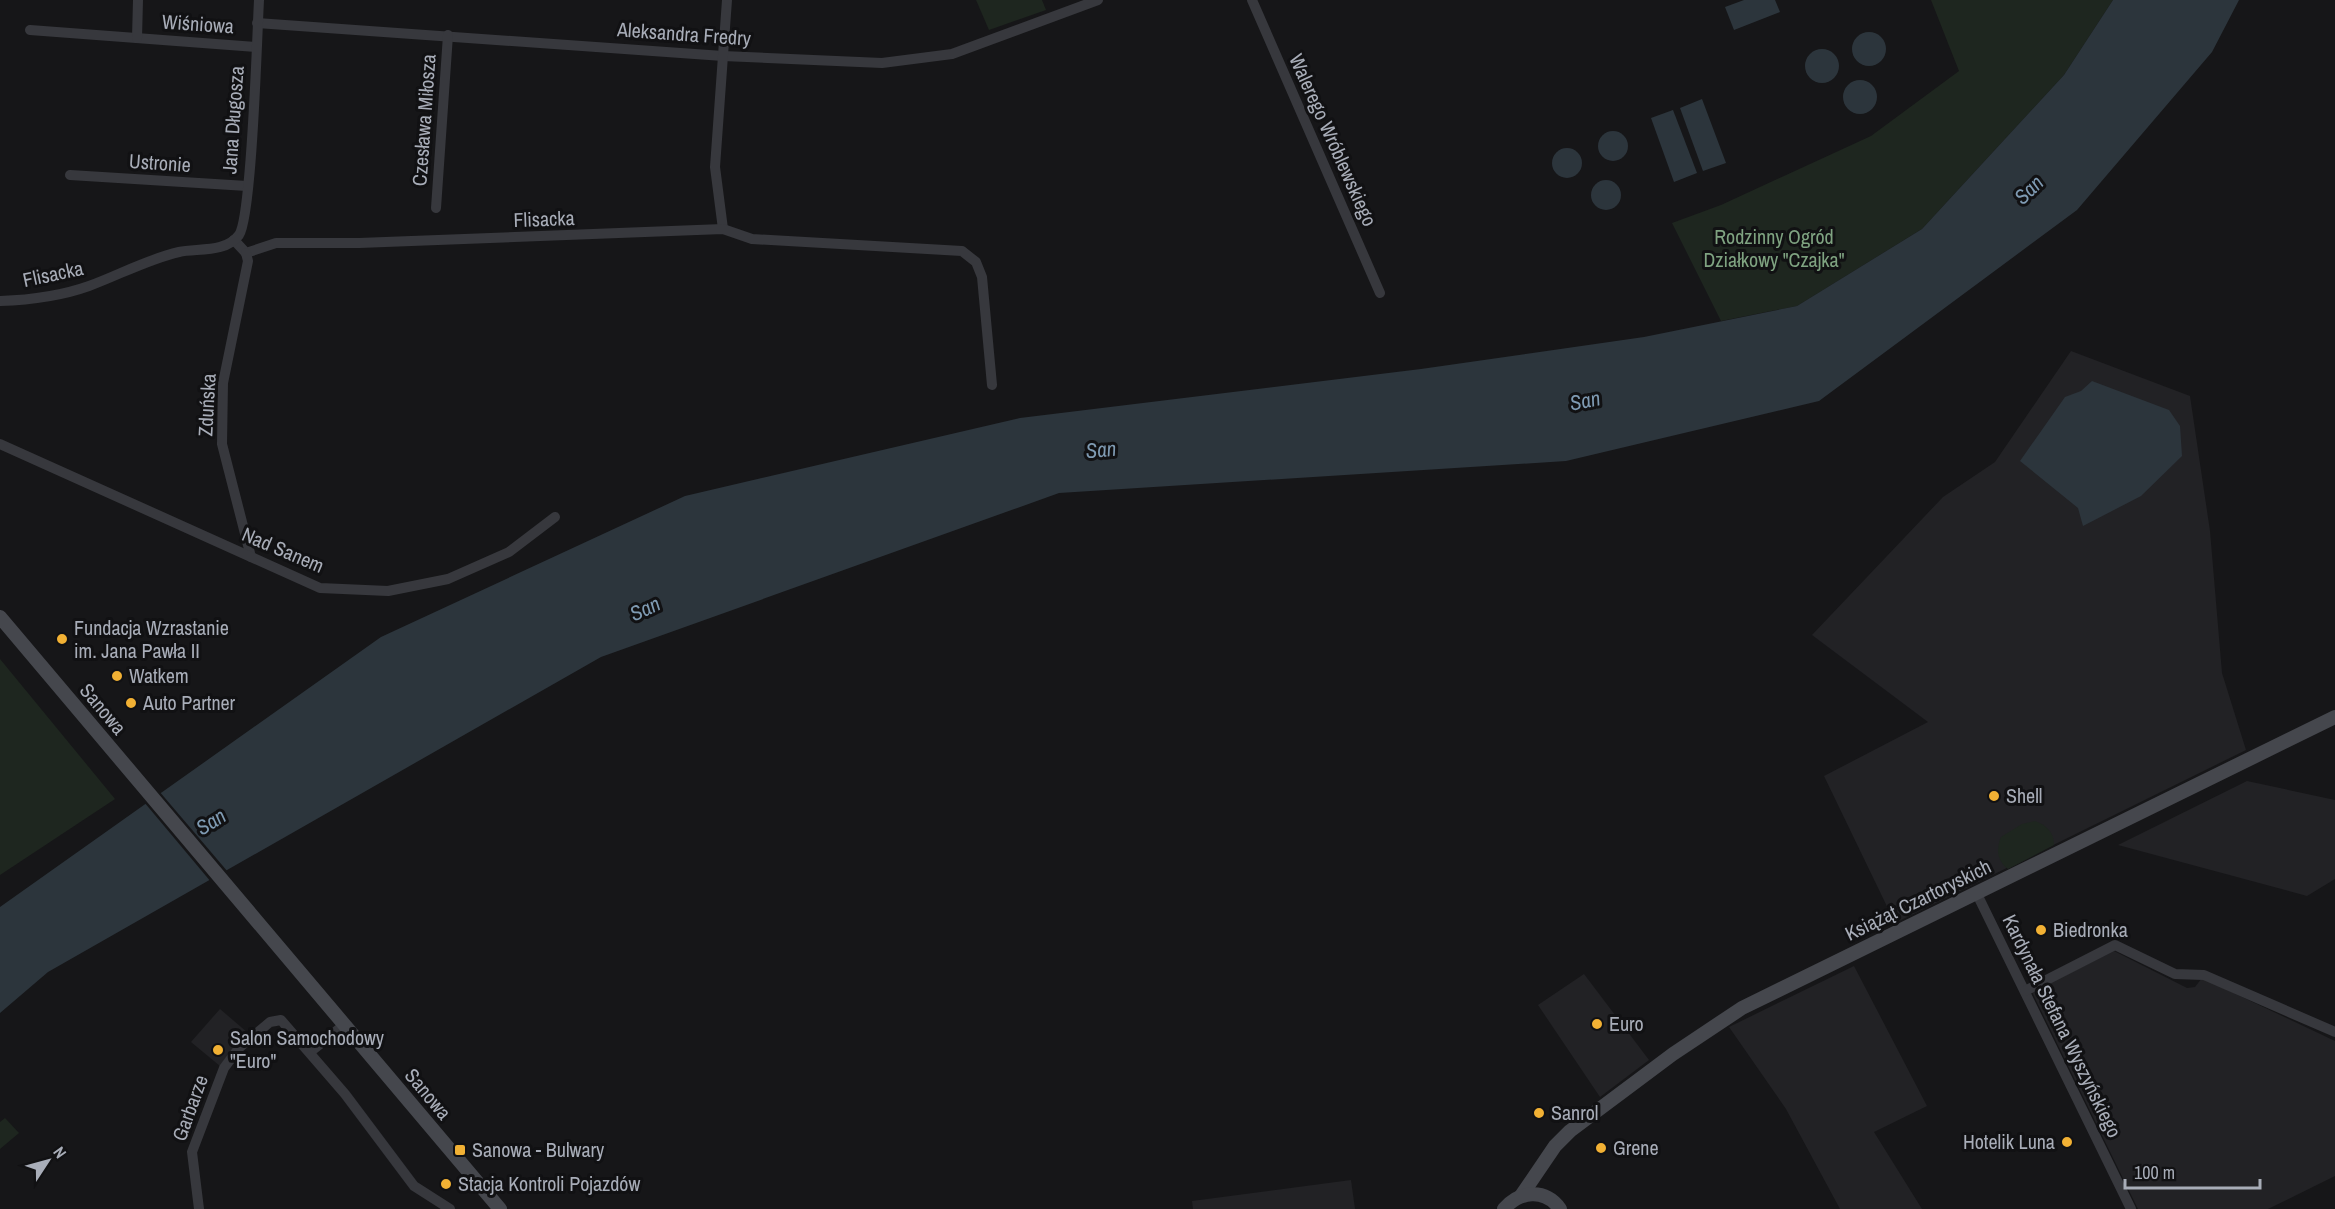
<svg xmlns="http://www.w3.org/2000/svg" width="2335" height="1209" font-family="'Archivo Narrow',sans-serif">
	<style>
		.built { fill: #222225 }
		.green { fill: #1e261f }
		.water { fill: #2c353c }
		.pier { fill: #161618 }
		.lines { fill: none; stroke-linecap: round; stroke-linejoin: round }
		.minor { stroke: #37383d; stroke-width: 10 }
		.secondary { stroke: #45474d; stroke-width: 14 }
		.poi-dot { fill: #f2b134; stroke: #111113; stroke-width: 2 }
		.labels { text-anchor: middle; stroke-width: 6; stroke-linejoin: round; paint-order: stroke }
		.street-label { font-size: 20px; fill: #a8adb8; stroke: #111113 }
		.park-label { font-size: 20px; fill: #7fa381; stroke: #111113 }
		.poi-label { font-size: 20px; fill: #a8adb8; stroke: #111113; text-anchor: start }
		.water-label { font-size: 21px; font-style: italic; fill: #7f9bb3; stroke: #111113 }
	</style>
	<rect width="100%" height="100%" fill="#161618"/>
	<g class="built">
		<polygon points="2071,351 2190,396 2210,531 2222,673 2246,750 1895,923 1824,776 1928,722 1812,635 1943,497 1995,462"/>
		<polygon points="2247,781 2335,800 2335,879 2307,896 2118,845"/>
		<polygon points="2114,951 2187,988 2195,987 2202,978 2335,1041 2335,1176 2268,1209 2138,1209 2032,992"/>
		<polygon points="1854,966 1927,1106 1874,1132 1922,1209 1840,1209 1786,1109 1729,1027"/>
		<polygon points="1584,974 1649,1060 1600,1097 1538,1005"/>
		<polygon points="220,1009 248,1033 220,1066 191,1042"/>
		<polygon points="1351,1180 1355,1209 1193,1209 1192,1201"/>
	</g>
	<g class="green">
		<polygon points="976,0 1042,0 1046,10 989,30"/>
		<polygon points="1931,0 2113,0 2064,75 1922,229 1797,306 1721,321 1672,223 1721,205 1871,136 1959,71"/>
		<polygon points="0,659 115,799 0,875"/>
		<path d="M2035,821C2046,825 2054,832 2054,845L2008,869C1997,861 1996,849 2001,837L2022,824Z"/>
		<polygon points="5,1118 19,1133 0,1149 0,1122"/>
	</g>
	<g class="water">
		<polygon points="1744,0 1775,0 1780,12 1734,30 1725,7"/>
		<polygon points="2113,0 2239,0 2212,52 2077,210 1819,401 1566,461 1059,493 601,657 48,972 0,1013 0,907 381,637 685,496 1020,418 1421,369 1644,337 1797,306 1922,229 2064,75"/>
		<circle cx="1869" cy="49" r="17"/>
		<circle cx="1822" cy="66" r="17"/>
		<circle cx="1860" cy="97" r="17"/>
		<polygon points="1702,99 1726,163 1703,171 1680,108"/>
		<polygon points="1673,110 1697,173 1674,182 1651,118"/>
		<circle cx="1613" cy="146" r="15"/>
		<circle cx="1567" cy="163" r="15"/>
		<circle cx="1606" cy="195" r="15"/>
		<polygon points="2092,381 2169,410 2180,426 2182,456 2141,496 2083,526 2078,508 2020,461 2065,397 2081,391"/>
	</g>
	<polygon class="pier" points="159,791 228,872 211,882 144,802"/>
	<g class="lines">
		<g class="minor">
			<polyline points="1252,0 1380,293"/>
			<polyline points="257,23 723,56 882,63 952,54 1098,0"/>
			<polyline points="30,30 256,47"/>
			<polyline points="137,38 138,0"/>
			<polyline points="70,175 247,186"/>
			<polyline points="436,208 448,35"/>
			<polyline points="723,229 715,167 727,0"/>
			<polyline points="234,240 246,253 276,243 359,243 723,229 752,239 962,251 976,262 982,277 992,385"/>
			<polyline points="246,253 248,261 223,383 222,444 251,557"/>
			<path d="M0,301C30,300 61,296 89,286C119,275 148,259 179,252C197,248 226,253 239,235C252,216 257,36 259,0"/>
			<polyline points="0,444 320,588 388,591 448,579 509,552 555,517"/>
			<polyline points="1976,892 2131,1209"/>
			<polyline points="2025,991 2115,945 2175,974 2204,975 2335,1032"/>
			<polyline points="310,1052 344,1025"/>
			<polyline points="199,1209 192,1152 224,1068 239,1048 270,1022 281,1020 345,1094 414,1186 450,1209"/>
		</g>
		<g class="secondary">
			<polyline points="0,617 500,1209"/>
			<polyline points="1521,1196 1555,1146 1570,1131 1673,1054 1742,1008 2335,717"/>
			<path d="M1504,1209C1519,1191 1545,1188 1560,1209"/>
		</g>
	</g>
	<g class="poi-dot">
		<circle cx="62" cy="639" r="6"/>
		<circle cx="117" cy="676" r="6"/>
		<circle cx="131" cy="703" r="6"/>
		<circle cx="1994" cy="796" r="6"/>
		<circle cx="2041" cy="930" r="6"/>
		<circle cx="1597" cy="1024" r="6"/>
		<circle cx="218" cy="1050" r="6"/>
		<circle cx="1539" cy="1113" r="6"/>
		<circle cx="2067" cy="1142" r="6"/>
		<circle cx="1601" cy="1148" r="6"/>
		<rect x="454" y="1144" width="12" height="12" rx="3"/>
		<circle cx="446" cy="1184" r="6"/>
	</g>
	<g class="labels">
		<g class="street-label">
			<text transform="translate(198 24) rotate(4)" y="7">Wiśniowa</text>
			<text transform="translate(684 34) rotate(4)" y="7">Aleksandra Fredry</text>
			<text transform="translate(233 120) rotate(-86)" y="7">Jana Długosza</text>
			<text transform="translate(424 120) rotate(-86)" y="7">Czesława Miłosza</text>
			<text transform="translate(1333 140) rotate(66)" y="7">Walerego Wróblewskiego</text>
			<text transform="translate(160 163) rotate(4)" y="7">Ustronie</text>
			<text transform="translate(544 219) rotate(-2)" y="7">Flisacka</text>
			<text transform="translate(53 274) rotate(-12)" y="7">Flisacka</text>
			<text transform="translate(207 405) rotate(-87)" y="7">Zduńska</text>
			<text transform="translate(283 550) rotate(23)" y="7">Nad Sanem</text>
			<text transform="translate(103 709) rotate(50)" y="7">Sanowa</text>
			<text transform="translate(1918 900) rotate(-26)" y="7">Książąt Czartoryskich</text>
			<text transform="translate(2062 1026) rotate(64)" y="7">Kardynała Stefana Wyszyńskiego</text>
			<text transform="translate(428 1094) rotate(50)" y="7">Sanowa</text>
			<text transform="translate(190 1108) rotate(-70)" y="7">Garbarze</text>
		</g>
		<g class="park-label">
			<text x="1774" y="244">Rodzinny Ogród<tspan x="1774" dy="23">Działkowy "Czajka"</tspan></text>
		</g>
		<g class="poi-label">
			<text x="74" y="635">Fundacja Wzrastanie<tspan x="74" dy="23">im. Jana Pawła II</tspan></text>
			<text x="129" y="683">Watkem</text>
			<text x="143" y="710">Auto Partner</text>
			<text x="2006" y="803">Shell</text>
			<text x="2053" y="937">Biedronka</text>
			<text x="1609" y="1031">Euro</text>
			<text x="230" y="1045">Salon Samochodowy<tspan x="230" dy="23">"Euro"</tspan></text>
			<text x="1551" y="1120">Sanrol</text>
			<text x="2055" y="1149" text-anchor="end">Hotelik Luna</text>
			<text x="1613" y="1155">Grene</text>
			<text x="472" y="1157">Sanowa - Bulwary</text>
			<text x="458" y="1191">Stacja Kontroli Pojazdów</text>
		</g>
		<g class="water-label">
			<text transform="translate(2029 190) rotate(-44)" y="7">San</text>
			<text transform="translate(1585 401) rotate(-11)" y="7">San</text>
			<text transform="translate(1101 450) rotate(-5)" y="7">San</text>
			<text transform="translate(645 609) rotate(-25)" y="7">San</text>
			<text transform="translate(211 822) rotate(-32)" y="7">San</text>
		</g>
	</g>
	<g transform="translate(48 1161) rotate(54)" stroke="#111113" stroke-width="4.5" paint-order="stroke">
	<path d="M0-4.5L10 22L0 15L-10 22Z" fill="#a8adb8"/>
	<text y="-9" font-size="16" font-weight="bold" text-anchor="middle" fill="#a8adb8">N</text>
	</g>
	<path d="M2125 1179v9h135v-9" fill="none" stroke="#a8adb8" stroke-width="3"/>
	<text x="2134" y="1179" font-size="18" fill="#a8adb8" stroke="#111113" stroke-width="4.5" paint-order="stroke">100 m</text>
</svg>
